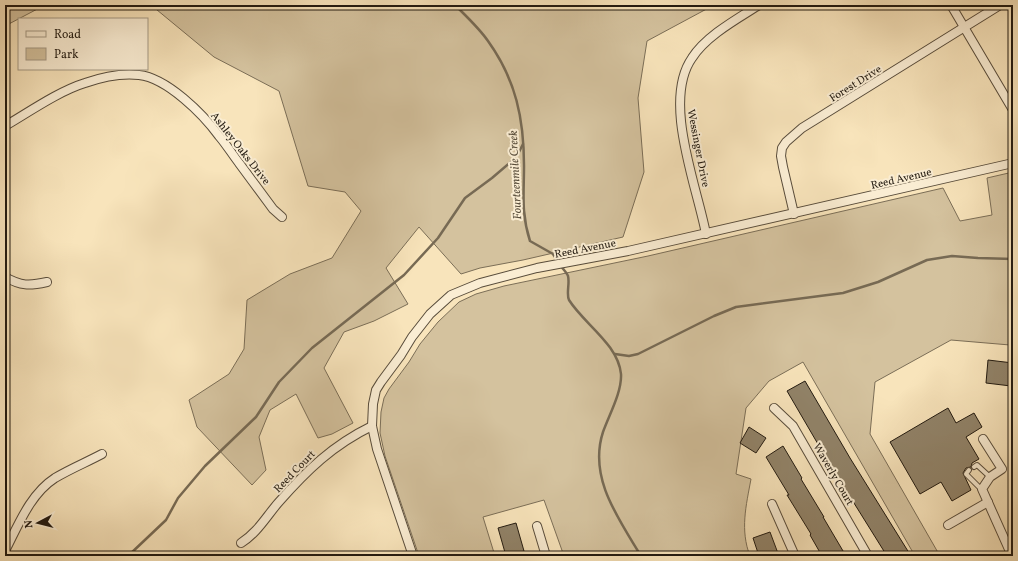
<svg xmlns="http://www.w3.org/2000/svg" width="1018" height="561" font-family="Vollkorn,serif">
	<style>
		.green { fill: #d4c29e; stroke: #7b6e57 }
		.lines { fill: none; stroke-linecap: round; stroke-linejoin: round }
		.stream { stroke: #776a54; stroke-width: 2.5 }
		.building { fill: #918369; stroke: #221a10 }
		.service-casing { stroke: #584c3b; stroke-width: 6 }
		.minor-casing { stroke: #584c3b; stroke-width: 10 }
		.service { stroke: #faedd3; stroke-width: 4 }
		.minor { stroke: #faedd3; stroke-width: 8 }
		.labels { text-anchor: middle; stroke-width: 4; stroke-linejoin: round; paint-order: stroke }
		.street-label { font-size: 11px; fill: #221a10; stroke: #faedd3 }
		.water-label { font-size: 12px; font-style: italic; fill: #5a4f3d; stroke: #faedd3 }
	</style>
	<rect width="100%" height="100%" fill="#f8e4bb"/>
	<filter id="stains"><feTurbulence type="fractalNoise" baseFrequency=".005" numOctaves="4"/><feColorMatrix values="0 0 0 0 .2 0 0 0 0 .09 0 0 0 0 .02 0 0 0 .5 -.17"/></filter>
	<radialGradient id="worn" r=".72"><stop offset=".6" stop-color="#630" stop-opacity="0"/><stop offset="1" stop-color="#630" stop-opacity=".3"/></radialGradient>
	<g class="green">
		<polygon points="5,5 45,5 5,26"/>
		<polygon points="151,5 714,5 647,41 638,98 644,172 623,237 523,260 480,268 461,274 419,227 386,268 408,304 374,321 344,332 324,368 353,423 332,434 318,438 296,394 270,410 259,437 266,470 252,485 197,427 189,400 229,374 244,349 247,300 290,274 332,258 361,211 345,192 308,186 279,91 214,57"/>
		<path d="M1013,172V323H1012L1010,345L951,340L875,382L870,434L940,556H915L803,362L769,381L746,408L736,474L751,479C746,506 740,530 750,556H564L544,500L483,517L495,556H419L385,456L380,433L381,412L384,398L389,389L409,362L420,344L438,322L459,302L476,294L504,286L648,256L943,188L960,221L992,215L987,178Z"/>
	</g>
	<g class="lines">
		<g class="stream">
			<path d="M455,5C466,16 479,28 488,41C516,80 524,119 524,166C524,194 521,213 530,241L553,254L558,262"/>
			<path d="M561,266C563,269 567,273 568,276C570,283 566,294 569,300C584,324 618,344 621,374C622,392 609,415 603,432C588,478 619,519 641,556"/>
			<polyline points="615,354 629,356 638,354 714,316 736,307 843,293 878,282 927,260 952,256 978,258 1013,259"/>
			<polyline points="128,556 166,520 178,498 205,466 256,417 279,382 312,348 404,275 438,238 465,198 492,178 513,160 518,154 523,144"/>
		</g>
	</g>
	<g class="building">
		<polygon points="988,360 1013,363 1011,386 986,383"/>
		<polygon points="805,381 850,458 911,556 887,556 829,463 787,391"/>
		<polygon points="948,408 956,423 974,413 982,427 966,437 979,459 972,463 971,467 966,468 963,473 971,490 952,501 941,482 920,494 890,442"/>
		<polygon points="749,427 766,438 756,453 740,443"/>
		<polygon points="783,446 802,478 801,479 824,517 823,517 846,556 822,556 810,535 811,534 787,495 789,495 766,457"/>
		<polygon points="516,523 524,551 506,556 498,528"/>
		<polygon points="770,532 779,556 759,556 753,538"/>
	</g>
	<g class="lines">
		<defs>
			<g id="service">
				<polyline points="974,467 977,465 990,477"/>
				<polyline points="969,470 966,474 981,489"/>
			</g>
			<g id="minor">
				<polyline points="951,5 1013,110"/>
				<path d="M5,126C29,112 59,91 85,83C102,77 121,73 139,75C167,78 203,114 219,136C226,144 232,154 239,163C250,178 262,194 273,209L282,217"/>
				<polyline points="794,214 783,167 781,156 782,148 786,142 802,128 1000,5"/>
				<path d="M706,234C697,186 662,101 692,58C706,36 737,19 759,5"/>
				<path d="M5,277C21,286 29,286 47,282"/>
				<polyline points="774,408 793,426 868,556"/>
				<polyline points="983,439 1002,469 990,477 982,489 1012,556"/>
				<polyline points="772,504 795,556"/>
				<polyline points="948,525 988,502"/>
				<polyline points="537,526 546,556"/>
				<path d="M241,543C257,533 266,517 278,503C307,470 333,445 372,426"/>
				<path d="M5,551C18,526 30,494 55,478C70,469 87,462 102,454"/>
				<polyline points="413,556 377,449 372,426 373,404 376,390 381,382 401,355 412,337 430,314 451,295 480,283 537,268 628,251 1013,163"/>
			</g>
		</defs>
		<use href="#service" class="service-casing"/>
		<use href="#minor" class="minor-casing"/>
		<use href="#service" class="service"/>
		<use href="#minor" class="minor"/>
	</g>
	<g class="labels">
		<g class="street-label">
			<text transform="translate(855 83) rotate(-32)" y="4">Forest Drive</text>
			<text transform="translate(241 148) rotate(52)" y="4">Ashley Oaks Drive</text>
			<text transform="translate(699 148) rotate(79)" y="4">Wessinger Drive</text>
			<text transform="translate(901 178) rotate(-13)" y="4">Reed Avenue</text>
			<text transform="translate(585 248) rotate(-11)" y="4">Reed Avenue</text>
			<text transform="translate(294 471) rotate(-46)" y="4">Reed Court</text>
			<text transform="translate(834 474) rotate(60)" y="4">Waverly Court</text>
		</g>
		<g class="water-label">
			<text transform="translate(515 175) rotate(-93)" y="4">Fourteenmile Creek</text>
		</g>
	</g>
	<rect width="1018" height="561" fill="none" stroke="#f8e4bb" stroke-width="20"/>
	<rect x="6" y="6" width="1006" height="549" fill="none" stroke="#221a10" stroke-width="2"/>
	<rect x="10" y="10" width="998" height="541" fill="none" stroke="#221a10"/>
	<rect x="18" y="18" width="130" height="52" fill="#faedd3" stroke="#a49985"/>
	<rect x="26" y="31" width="20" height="6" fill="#faedd3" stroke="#a49985"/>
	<text x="54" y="38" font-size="12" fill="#221a10">Road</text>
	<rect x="26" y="48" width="20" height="12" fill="#d4c29e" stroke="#a49985"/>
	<text x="54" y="58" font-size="12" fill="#221a10">Park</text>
	<g transform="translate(38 523) rotate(263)" stroke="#faedd3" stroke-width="3" paint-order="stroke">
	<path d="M0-3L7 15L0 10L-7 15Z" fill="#221a10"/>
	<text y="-6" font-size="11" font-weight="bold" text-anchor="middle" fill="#221a10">N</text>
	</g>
	<rect width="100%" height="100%" filter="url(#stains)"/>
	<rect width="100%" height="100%" fill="url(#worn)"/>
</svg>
